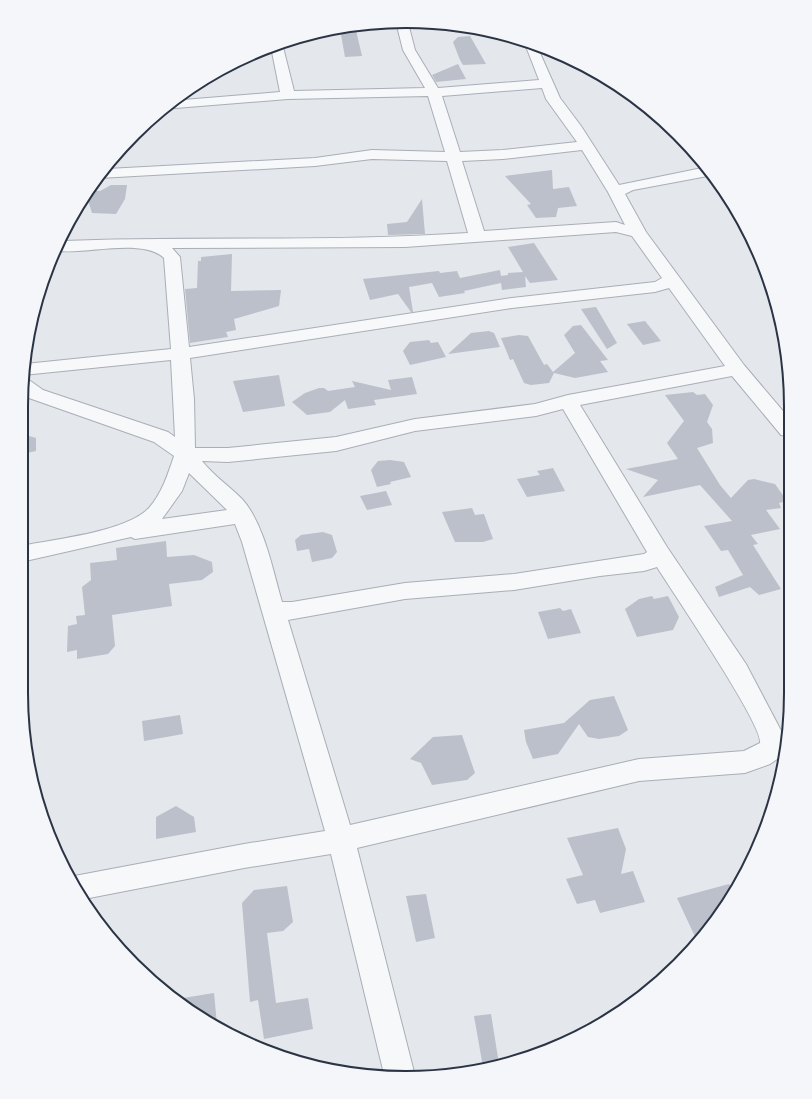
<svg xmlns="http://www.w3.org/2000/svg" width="812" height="1099" font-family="'DM Sans',sans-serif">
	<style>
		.building { fill: #bbc0ca }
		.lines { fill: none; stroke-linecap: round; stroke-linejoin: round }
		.minor-casing { stroke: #a9aeb7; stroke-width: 2 }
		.minor { fill: #f7f8fa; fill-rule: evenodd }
		.rim { fill: none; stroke: #2b3445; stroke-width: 2 }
	</style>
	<rect width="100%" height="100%" fill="#e4e7ec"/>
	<g class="building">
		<polygon points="355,26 362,56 345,57 340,29"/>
		<polygon points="470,36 486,64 463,65 460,60 453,42 458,37"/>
		<polygon points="458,64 466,79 436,82 432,75"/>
		<polygon points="552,170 553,189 569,187 577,206 558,208 556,217 536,218 527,205 531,204 505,176"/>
		<polygon points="111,185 127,185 125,199 116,214 92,213 87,197 95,191 100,191"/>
		<polygon points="422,199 425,234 388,235 387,224 407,222"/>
		<polygon points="534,243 558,280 530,283 525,276 526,287 502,290 501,283 464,291 465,293 439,297 432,283 409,287 413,312 411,312 398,294 370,300 363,279 439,271 440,273 457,271 460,278 500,270 501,276 508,275 508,273 523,272 508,247"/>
		<polygon points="232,254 231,291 281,290 279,306 234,319 236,330 226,332 228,337 190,343 185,289 197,288 198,261 201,261 201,257"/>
		<polygon points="596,307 617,343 607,349 581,309"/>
		<polygon points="645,321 661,341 643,345 627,324"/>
		<polygon points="581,325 608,360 600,361 608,372 575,378 554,373 549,383 531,385 524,383 513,359 510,360 501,338 519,335 528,336 544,365 547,364 553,372 575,353 564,335 573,326"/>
		<polygon points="489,331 494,333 500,347 448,354 471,333"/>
		<polygon points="429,340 431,343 438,342 446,357 410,365 403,351 410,342"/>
		<polygon points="279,375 285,406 243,412 233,381"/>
		<polygon points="412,377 417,394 374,400 376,405 348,409 345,400 330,412 307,415 292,402 305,393 319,388 324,388 328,391 355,387 352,381 391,390 388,380"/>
		<polygon points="693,392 697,395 705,394 713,405 707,422 712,429 713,443 697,448 720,485 731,498 748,480 754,479 775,484 787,501 779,503 781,508 766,510 780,529 751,535 758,544 753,545 781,589 759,595 750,587 719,597 715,587 743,575 728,550 721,551 704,526 732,521 700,485 643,497 658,480 626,469 678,459 667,443 684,421 665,395"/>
		<polygon points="22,434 36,438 36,451 22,454"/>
		<polygon points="390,460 404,462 411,477 390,482 391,484 377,487 371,470 378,461"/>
		<polygon points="553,468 565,491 527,497 517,479 540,475 537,471"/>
		<polygon points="386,491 392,505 367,510 360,496"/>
		<polygon points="472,508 475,515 484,514 493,539 483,542 455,542 442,512"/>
		<polygon points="323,532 332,535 337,552 332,558 312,562 309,549 297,551 295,540 301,535"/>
		<polygon points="166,541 167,557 194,555 212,562 213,572 202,580 169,584 172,606 112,615 115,646 108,654 77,659 77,650 67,652 68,626 77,624 76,616 85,615 82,587 91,580 90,563 117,560 116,548"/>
		<polygon points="652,596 654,599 668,596 679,617 673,630 637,637 625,609 639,599"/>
		<polygon points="560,608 563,611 571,609 581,633 548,639 538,612"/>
		<polygon points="614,696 628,730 619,736 599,739 588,737 579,724 558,754 533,759 526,742 524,730 564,723 590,700"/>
		<polygon points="180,715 183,734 144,741 142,721"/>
		<polygon points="462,735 475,773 467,780 432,785 421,763 410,759 433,737"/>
		<polygon points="176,806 194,817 196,832 156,839 156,817"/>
		<polygon points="618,828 626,849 621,874 633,871 645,902 600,913 595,900 577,904 566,879 583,875 567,838"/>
		<polygon points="729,884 734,893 698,943 677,898"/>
		<polygon points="287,886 293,922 283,931 267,933 276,1003 308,998 313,1029 264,1039 258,1000 250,1002 242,903 254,890"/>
		<polygon points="426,894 435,938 416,942 406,896"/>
		<polygon points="214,993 217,1025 177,999"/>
		<polygon points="491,1014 499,1064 483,1067 474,1016"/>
	</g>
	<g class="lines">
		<defs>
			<path id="minor" d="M396,22L408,23L415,50L438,88L539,80L527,49L521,41L522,40L536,44L560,98L581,126L619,185L707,167L713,175L633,190L625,194L646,232L744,365L788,417V436L781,435L732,376L580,405L667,547L746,664L786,740L780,757L770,764L745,773L639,781L357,848L415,1076L384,1074L331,854L244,868L84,899L73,886L69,877L244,844L325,831L242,542L235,524L135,539L131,537L21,562V546C55,539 126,532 149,508C162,493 168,474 174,456L154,442L29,398L22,393V378L29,380L43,390L168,432L175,437L171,360L23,375L25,364L171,349L164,258C143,238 88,254 59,251L64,241C199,236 334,242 468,233L447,161L372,159L315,166L99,178L107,169L315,158L372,150L445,152L428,96L288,99L163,109L171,101L280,92L271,47L282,43L294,91L425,88L403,50ZM542,88L546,99L577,142L503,150L460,152L442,96ZM582,150L608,192L625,225L616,222L484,231L462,161L503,159ZM616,232L632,236L662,278L655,282L512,298L189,347L180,257L172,248L405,247ZM669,288L725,366L568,395L535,404L415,419L336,437L228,448H195L194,399L190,358L512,308L655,292ZM563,409L647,552L644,554L514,574L405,583L292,602H282C273,571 264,523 242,499C229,486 213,475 202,461L228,462L336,451L415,431L536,416ZM189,473L227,510L162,519L182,491ZM657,567C671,590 764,726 760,743L744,751L639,759L350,825L288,620L405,599L514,590L600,576L644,571Z"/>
		</defs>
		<use href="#minor" class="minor-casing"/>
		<use href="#minor" class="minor"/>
	</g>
	<path d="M0 0H812V1099H0ZM406 28H406A378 378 0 0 1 784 406V693A378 378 0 0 1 406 1071H406A378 378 0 0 1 28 693V406A378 378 0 0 1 406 28Z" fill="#f4f6f9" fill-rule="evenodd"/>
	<path class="rim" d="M406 28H406A378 378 0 0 1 784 406V693A378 378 0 0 1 406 1071H406A378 378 0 0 1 28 693V406A378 378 0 0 1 406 28Z"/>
</svg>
